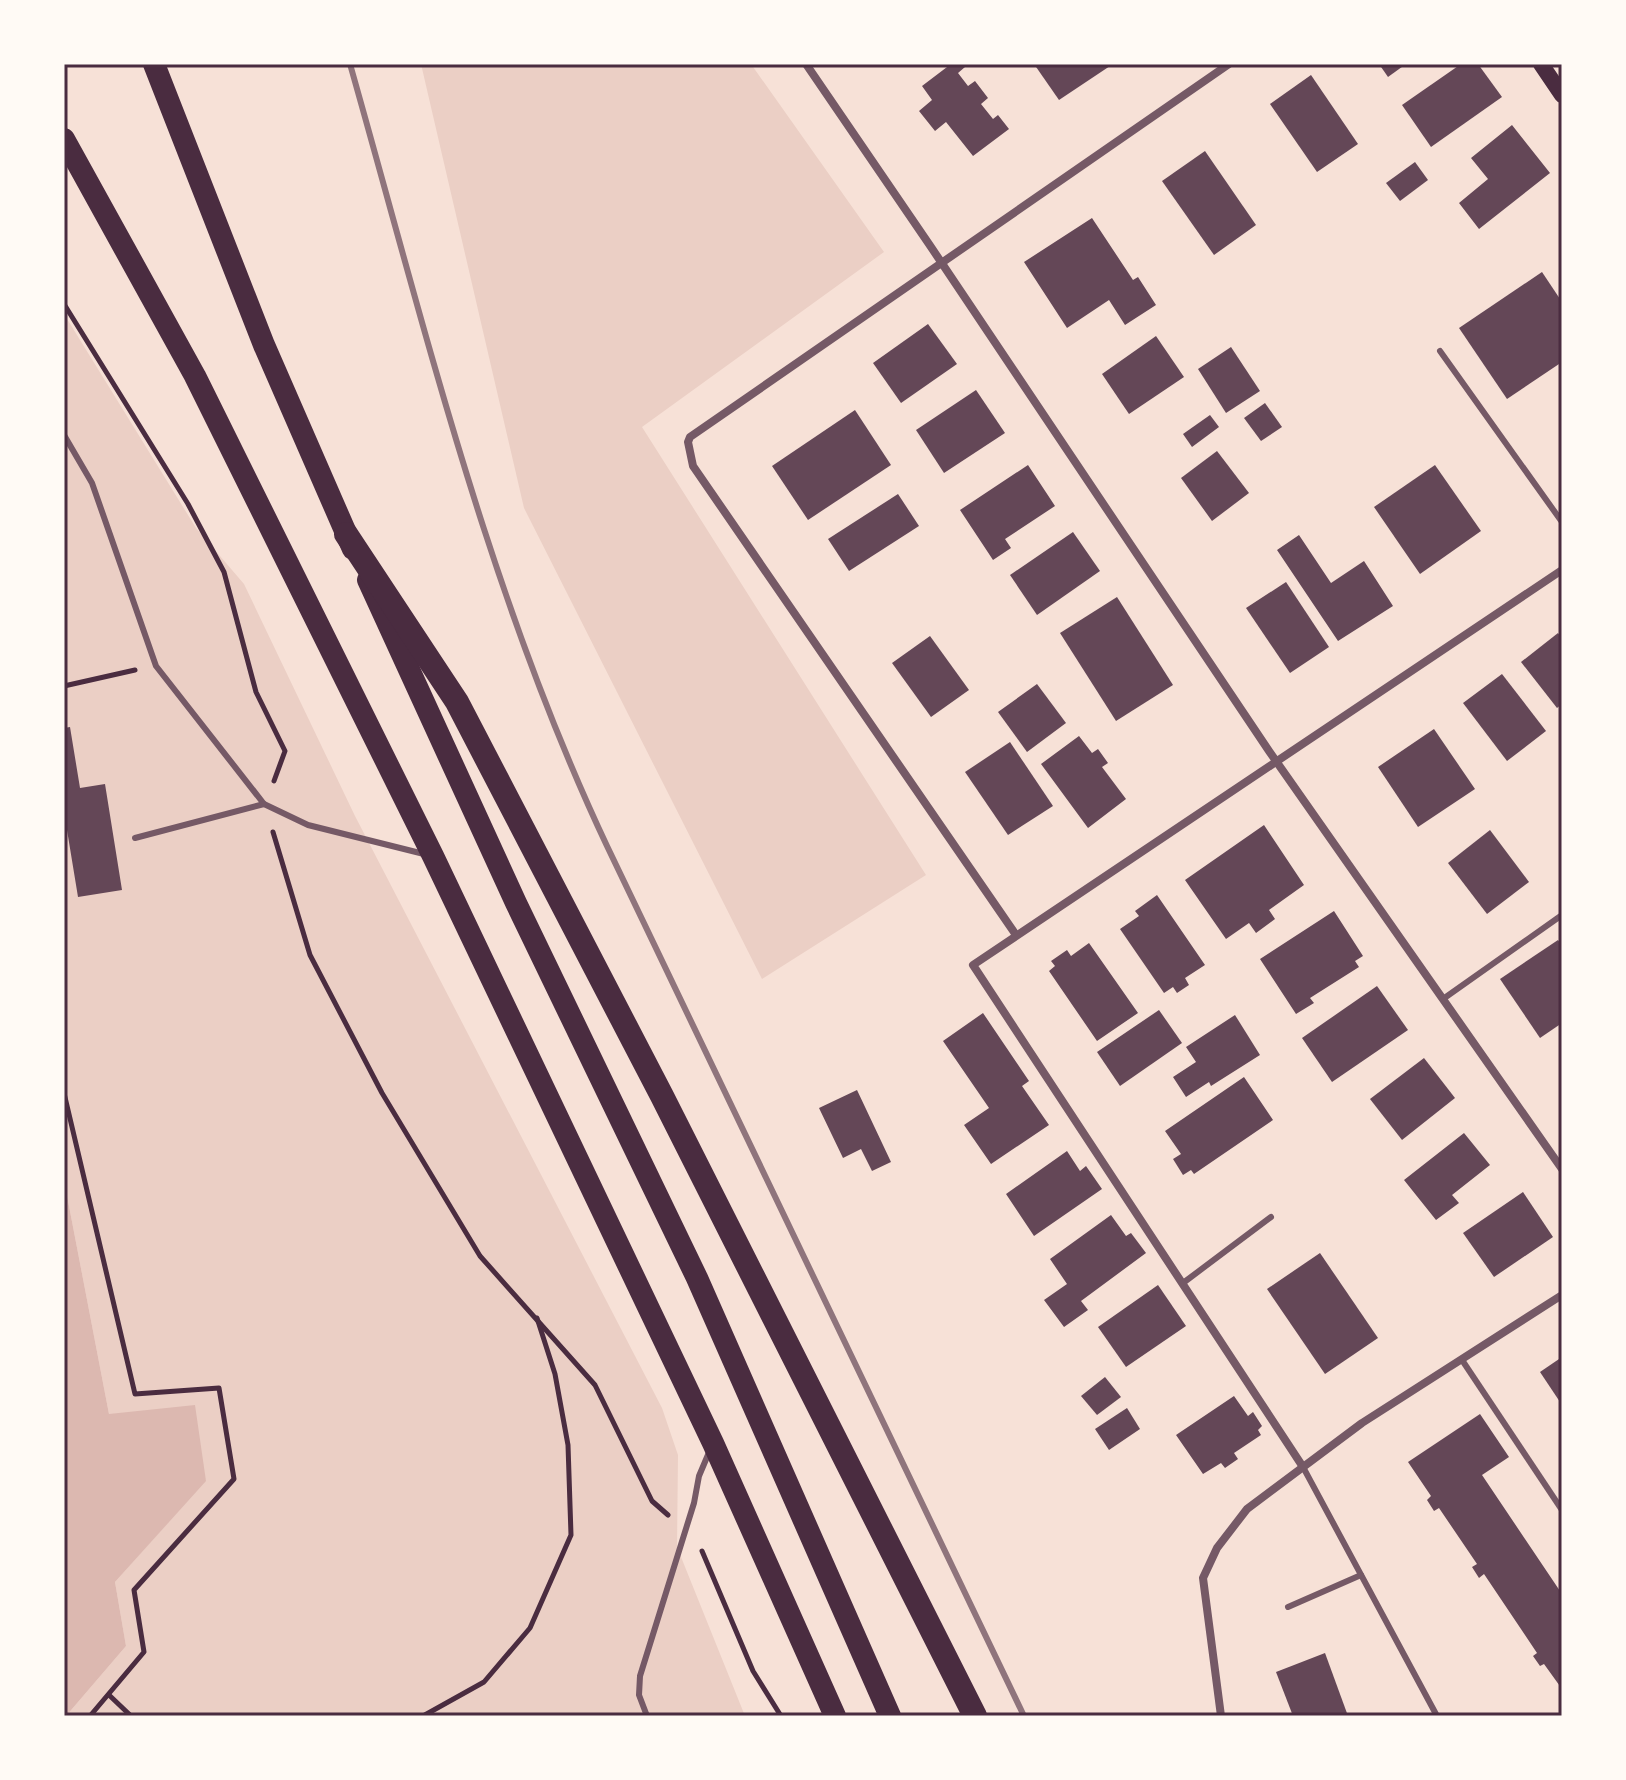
<svg xmlns="http://www.w3.org/2000/svg" width="1626" height="1780" font-family="'Golos Text',sans-serif">
	<style>
		.green { fill: #ebcfc5 }
		.water { fill: #dcb8b0 }
		.building { fill: #644757 }
		.lines { fill: none; stroke-linecap: round; stroke-linejoin: round }
		.path { stroke: #4a2c40; stroke-width: 5 }
		.service { stroke: #755966; stroke-width: 6 }
		.minor { stroke: #755966; stroke-width: 8 }
		.secondary { stroke: #4a2c40; stroke-width: 16 }
		.trunk { stroke: #4a2c40; stroke-width: 22 }
		.motorway { stroke: #4a2c40; stroke-width: 24 }
		.rail { stroke: #8f747c; stroke-width: 6 }
		.neatline { fill: none; stroke: #4a2c40; stroke-width: 3 }
	</style>
	<rect width="100%" height="100%" fill="#f7e1d7"/>
	<g class="green">
		<polygon points="421,64 751,64 884,252 642,427 926,875 762,979 524,508"/>
		<polygon points="64,314 196,528 244,584 355,816 662,1408 678,1455 677,1547 745,1716 66,1716 126,1646 115,1582 206,1480 109,1414 64,1180"/>
	</g>
	<polygon class="water" points="64,1180 109,1414 195,1405 206,1481 115,1582 126,1646 66,1716"/>
	<g class="building">
		<polygon points="951,64 962,64 965,67 958,73 968,86 975,81 988,98 981,104 993,119 998,115 1009,129 973,156 946,122 935,131 919,111 932,100 922,86"/>
		<polygon points="1034,64 1113,64 1059,100"/>
		<polygon points="1379,64 1406,64 1388,77"/>
		<polygon points="1461,64 1478,64 1502,97 1431,147 1402,105"/>
		<polygon points="1311,75 1358,144 1317,172 1270,104"/>
		<polygon points="1512,125 1550,173 1479,229 1459,203 1488,179 1471,158"/>
		<polygon points="1205,151 1256,225 1214,255 1162,181"/>
		<polygon points="1415,162 1428,180 1400,201 1386,183"/>
		<polygon points="1092,218 1133,280 1138,277 1156,305 1125,325 1109,300 1067,328 1024,262"/>
		<polygon points="1542,272 1562,302 1562,362 1507,399 1459,328"/>
		<polygon points="928,324 957,364 901,403 873,363"/>
		<polygon points="1156,336 1184,377 1129,414 1102,374"/>
		<polygon points="1231,347 1260,391 1226,413 1198,369"/>
		<polygon points="976,390 1005,433 944,473 916,430"/>
		<polygon points="1265,403 1282,427 1261,441 1244,418"/>
		<polygon points="855,410 891,465 808,520 772,466"/>
		<polygon points="1210,415 1219,427 1192,447 1183,434"/>
		<polygon points="1217,451 1249,493 1212,521 1181,478"/>
		<polygon points="1028,465 1055,506 1005,539 1011,548 993,560 960,510"/>
		<polygon points="1435,465 1481,531 1420,574 1374,507"/>
		<polygon points="898,494 919,526 849,571 828,539"/>
		<polygon points="1073,532 1100,571 1037,615 1010,575"/>
		<polygon points="1299,535 1331,583 1364,561 1393,606 1338,641 1277,550"/>
		<polygon points="1286,582 1329,647 1290,673 1246,608"/>
		<polygon points="1117,597 1173,685 1116,721 1060,633"/>
		<polygon points="1558,633 1562,639 1562,704 1557,708 1521,662"/>
		<polygon points="930,636 969,690 931,717 892,663"/>
		<polygon points="1502,674 1546,731 1507,761 1463,703"/>
		<polygon points="1037,684 1066,723 1027,752 998,712"/>
		<polygon points="70,727 80,788 105,784 122,890 78,897 67,830 64,831 64,728"/>
		<polygon points="1434,729 1475,789 1418,827 1378,767"/>
		<polygon points="1079,736 1092,753 1098,749 1108,763 1102,767 1126,799 1088,828 1041,764"/>
		<polygon points="1010,742 1053,806 1008,835 965,772"/>
		<polygon points="1264,825 1304,885 1269,910 1275,919 1256,933 1249,923 1226,939 1185,880"/>
		<polygon points="1490,830 1529,882 1487,914 1448,863"/>
		<polygon points="1157,895 1205,965 1185,978 1189,985 1177,993 1173,987 1164,993 1120,929 1139,916 1135,911"/>
		<polygon points="1334,911 1363,956 1355,961 1359,967 1310,998 1314,1003 1296,1014 1260,959"/>
		<polygon points="1558,940 1562,946 1562,1023 1540,1038 1500,979"/>
		<polygon points="1089,943 1138,1013 1097,1041 1049,971 1055,966 1051,961 1067,950 1071,956"/>
		<polygon points="1377,986 1408,1030 1332,1082 1302,1038"/>
		<polygon points="1159,1010 1182,1043 1120,1086 1097,1052"/>
		<polygon points="983,1013 1029,1081 1022,1086 1049,1125 991,1164 964,1125 989,1108 943,1041"/>
		<polygon points="1235,1015 1260,1055 1211,1086 1209,1082 1186,1097 1173,1077 1196,1062 1186,1047"/>
		<polygon points="1424,1058 1455,1098 1402,1140 1370,1099"/>
		<polygon points="1244,1077 1273,1120 1194,1174 1191,1170 1183,1175 1173,1159 1181,1154 1165,1131"/>
		<polygon points="857,1090 891,1162 872,1171 861,1149 843,1158 819,1108"/>
		<polygon points="1464,1133 1490,1165 1452,1195 1459,1203 1436,1220 1404,1180"/>
		<polygon points="1067,1151 1080,1171 1086,1166 1102,1189 1034,1236 1006,1194"/>
		<polygon points="1523,1192 1553,1237 1494,1277 1463,1233"/>
		<polygon points="1111,1215 1126,1236 1131,1233 1146,1253 1081,1301 1088,1310 1064,1327 1044,1300 1067,1284 1050,1259"/>
		<polygon points="1320,1253 1378,1338 1325,1374 1267,1289"/>
		<polygon points="1158,1285 1186,1326 1126,1367 1098,1327"/>
		<polygon points="1562,1357 1562,1405 1540,1372"/>
		<polygon points="1105,1377 1121,1397 1097,1415 1081,1396"/>
		<polygon points="1234,1396 1248,1416 1253,1412 1262,1426 1258,1430 1261,1435 1234,1453 1238,1459 1225,1468 1221,1463 1203,1474 1176,1435"/>
		<polygon points="1127,1408 1140,1429 1109,1450 1095,1429"/>
		<polygon points="1480,1414 1509,1457 1482,1475 1562,1594 1562,1689 1544,1664 1540,1666 1533,1656 1537,1653 1484,1574 1479,1578 1472,1567 1477,1564 1439,1508 1434,1511 1427,1500 1431,1496 1408,1462"/>
		<polygon points="1325,1653 1348,1716 1293,1716 1276,1672"/>
	</g>
	<g class="lines">
		<g class="path">
			<polyline points="64,304 188,504 224,572 256,692 285,751 274,781"/>
			<polyline points="64,686 135,670"/>
			<polyline points="273,832 310,955 382,1093 480,1256 595,1385 652,1501 668,1515"/>
			<polyline points="64,1093 135,1394 219,1388 234,1479 134,1590 144,1652 90,1716"/>
			<polyline points="702,1551 753,1671 781,1716"/>
			<polyline points="109,1695 131,1716"/>
			<polyline points="423,1716 484,1682 530,1628 571,1535 568,1445 555,1374 537,1318"/>
		</g>
		<g class="service">
			<polyline points="1440,351 1562,522"/>
			<polyline points="64,435 92,483 156,666 264,804 308,825 424,854"/>
			<polyline points="135,838 264,804"/>
			<polyline points="1443,999 1562,915"/>
			<polyline points="1183,1283 1271,1217"/>
			<polyline points="1462,1360 1562,1510"/>
			<polyline points="1303,1467 1437,1716"/>
			<polyline points="1288,1607 1361,1575"/>
			<polyline points="647,1716 639,1695 640,1676 694,1503 699,1476 710,1450"/>
		</g>
		<g class="minor">
			<polyline points="806,64 931,247 1269,751 1562,1169"/>
			<polyline points="1016,935 693,466 688,442 690,437 1229,64"/>
			<polyline points="1303,1467 973,965 1562,570"/>
			<polyline points="1221,1716 1203,1578 1217,1548 1247,1509 1362,1423 1562,1295"/>
		</g>
		<polyline class="secondary" points="1541,64 1562,95"/>
		<g class="trunk">
			<polyline points="154,64 264,345 353,549"/>
			<polyline points="64,139 195,376 433,856 713,1443 835,1716"/>
			<polyline points="368,580 516,903 697,1278 890,1716"/>
		</g>
		<polyline class="motorway" points="346,534 457,702 662,1096 975,1716"/>
		<path class="rail" d="M350,64C425,328 489,596 607,846L1024,1716"/>
	</g>
	<rect width="1626" height="1780" fill="none" stroke="#fffaf5" stroke-width="132"/>
	<rect x="66" y="66" width="1494" height="1648" class="neatline"/>
</svg>
